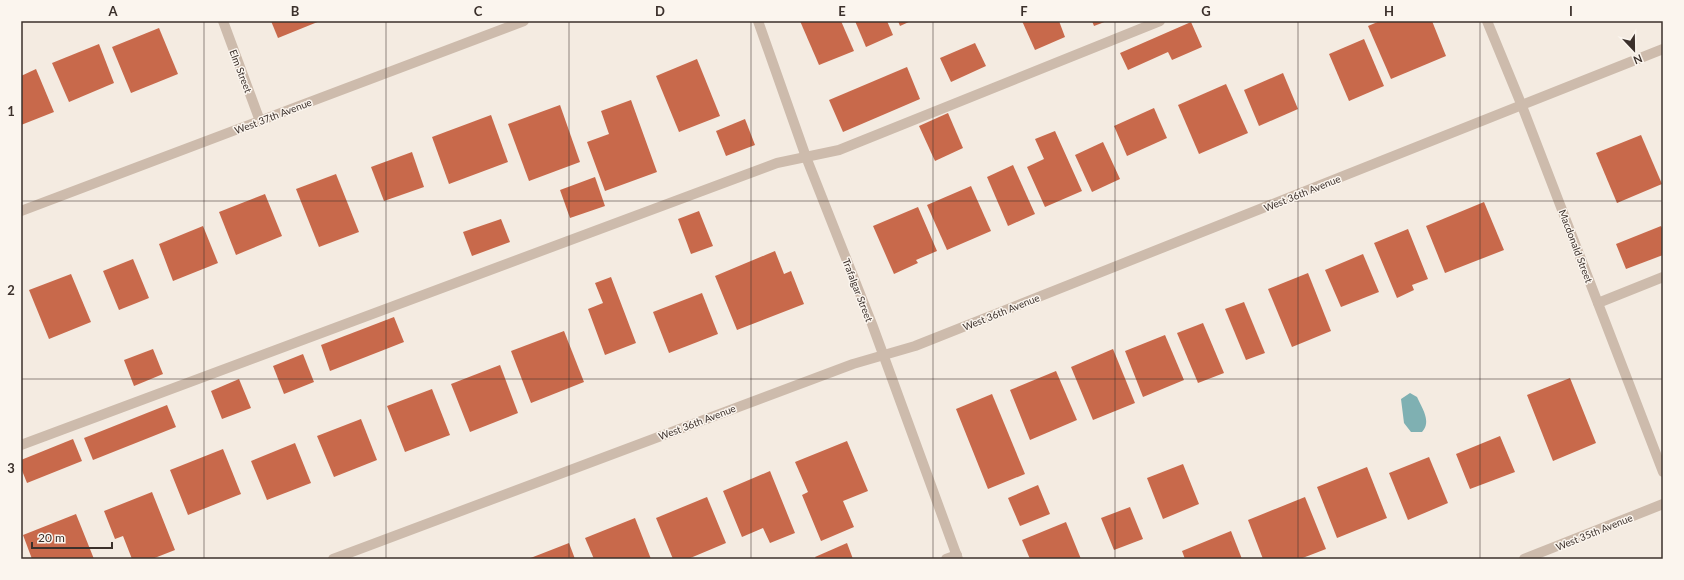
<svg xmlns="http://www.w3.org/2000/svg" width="1684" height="580" font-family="Lato,sans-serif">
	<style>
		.water { fill: #7fb0b2 }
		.building { fill: #c8694b }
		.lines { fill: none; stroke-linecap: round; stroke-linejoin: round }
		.minor { stroke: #cdbbac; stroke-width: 10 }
		.grid { fill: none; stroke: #3b302b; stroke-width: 1; stroke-opacity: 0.55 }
		.labels { text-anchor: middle; stroke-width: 3; stroke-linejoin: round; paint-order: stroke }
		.street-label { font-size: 10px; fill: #3b302b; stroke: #fbf5ee }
		.neatline { fill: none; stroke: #3b302b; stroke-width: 1.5 }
		.grid-label { font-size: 13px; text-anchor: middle; font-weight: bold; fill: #3b302b }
	</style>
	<rect width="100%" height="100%" fill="#f4ebe1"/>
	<path class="water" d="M1410,393L1417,397C1422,408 1432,422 1422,432H1411L1404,423L1401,399Z"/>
	<g class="building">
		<polygon points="271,21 320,21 278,38"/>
		<polygon points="800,21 841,21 854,51 819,65"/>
		<polygon points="855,21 887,21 893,35 866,47"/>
		<polygon points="898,21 911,21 900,26"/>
		<polygon points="1022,21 1059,21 1065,37 1035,50"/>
		<polygon points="1092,21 1107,21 1094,26"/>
		<polygon points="1380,21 1432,21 1446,56 1391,79 1368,26"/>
		<polygon points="1191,22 1202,47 1172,60 1168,52 1128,70 1120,53"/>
		<polygon points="159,28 178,74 131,93 112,47"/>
		<polygon points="1364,39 1384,86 1349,101 1329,54"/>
		<polygon points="975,43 986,66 951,82 940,58"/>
		<polygon points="99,44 114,83 69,102 52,63"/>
		<polygon points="697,59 720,116 679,132 656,76"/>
		<polygon points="907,67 920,99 843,132 829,100"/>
		<polygon points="36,69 54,112 21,125 21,76"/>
		<polygon points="1283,73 1298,109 1259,126 1244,90"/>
		<polygon points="1226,84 1248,133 1199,154 1178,105"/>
		<polygon points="631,100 657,172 605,191 587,142 609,134 601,111"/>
		<polygon points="560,105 580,162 529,181 508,124"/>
		<polygon points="1154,108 1167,138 1127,156 1114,126"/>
		<polygon points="948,113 963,148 935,161 919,126"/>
		<polygon points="491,115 508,162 449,184 432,137"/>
		<polygon points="745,119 755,145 726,156 716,131"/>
		<polygon points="1055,131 1082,191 1045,207 1027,167 1044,159 1035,139"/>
		<polygon points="1641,135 1662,184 1617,203 1596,153"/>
		<polygon points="1103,142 1120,179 1092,192 1075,155"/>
		<polygon points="412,152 424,187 384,201 371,167"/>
		<polygon points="1013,165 1035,214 1008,226 987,177"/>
		<polygon points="336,174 359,232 319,247 296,189"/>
		<polygon points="595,177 605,206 570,218 560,190"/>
		<polygon points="971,186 991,231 947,250 927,205"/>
		<polygon points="265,194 282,236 236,255 219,212"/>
		<polygon points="1484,202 1504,250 1445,273 1426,226"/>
		<polygon points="918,207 937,251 916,260 918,263 894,274 873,226"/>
		<polygon points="699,211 713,246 691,254 678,219"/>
		<polygon points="501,219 510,242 472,256 463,232"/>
		<polygon points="203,226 218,263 173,281 159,244"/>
		<polygon points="1661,226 1663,230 1663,255 1626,269 1616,244"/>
		<polygon points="1408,229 1428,279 1412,285 1414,290 1397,298 1374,243"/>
		<polygon points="775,251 784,274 791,271 804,304 737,330 715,276"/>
		<polygon points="1363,254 1379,292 1341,307 1325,270"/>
		<polygon points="133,259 149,298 119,310 103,271"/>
		<polygon points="1308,273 1331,331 1292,347 1268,289"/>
		<polygon points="71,274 91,322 49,339 29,290"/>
		<polygon points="611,277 636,343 605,355 588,309 603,303 595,283"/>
		<polygon points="702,293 718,334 669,353 653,312"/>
		<polygon points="1244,302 1265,353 1246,360 1225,309"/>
		<polygon points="394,317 404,342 330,371 321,345"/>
		<polygon points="1203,323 1224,373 1198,383 1177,333"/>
		<polygon points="564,331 584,382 531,403 511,351"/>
		<polygon points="1165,335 1184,380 1143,397 1125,351"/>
		<polygon points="153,349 163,374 134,386 124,360"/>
		<polygon points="1113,349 1135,403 1093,420 1071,367"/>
		<polygon points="303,354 314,382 284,394 273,366"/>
		<polygon points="500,365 518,413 470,432 451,384"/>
		<polygon points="1056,371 1077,420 1030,440 1010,390"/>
		<polygon points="1570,378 1596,443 1553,461 1527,395"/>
		<polygon points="239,379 251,408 222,419 211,391"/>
		<polygon points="432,389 450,435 405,452 387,406"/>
		<polygon points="992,394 1025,474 988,489 956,409"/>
		<polygon points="167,405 176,427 93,460 84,438"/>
		<polygon points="361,419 377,460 334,477 317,436"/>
		<polygon points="1500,436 1515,472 1470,489 1456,454"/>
		<polygon points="73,439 82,461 27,483 21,468 21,460"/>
		<polygon points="847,441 868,491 843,501 854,527 821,541 802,495 808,492 795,462"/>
		<polygon points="295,443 311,483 267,500 251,461"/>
		<polygon points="223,449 241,494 188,515 170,470"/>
		<polygon points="1429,457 1448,503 1408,520 1389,473"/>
		<polygon points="1183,464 1199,504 1163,519 1147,478"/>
		<polygon points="1367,467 1387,518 1337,538 1317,487"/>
		<polygon points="770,471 795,533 770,543 763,528 742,537 723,491"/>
		<polygon points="1038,485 1050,514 1020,526 1008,498"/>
		<polygon points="152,492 175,550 152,559 132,559 123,536 115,539 104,511"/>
		<polygon points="707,497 726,543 688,559 673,559 656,518"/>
		<polygon points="1305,497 1326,549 1300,559 1263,559 1248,520"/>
		<polygon points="1130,507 1143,539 1114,550 1101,518"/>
		<polygon points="76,514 94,559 32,559 23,535"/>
		<polygon points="635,518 651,559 594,559 585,538"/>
		<polygon points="1066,522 1081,559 1030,559 1022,540"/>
		<polygon points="1231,531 1242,559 1185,559 1182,551"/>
		<polygon points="569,543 575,559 528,559"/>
		<polygon points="847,543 853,559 816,559 815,557"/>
	</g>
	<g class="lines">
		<g class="minor">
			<polyline points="223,21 260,121"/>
			<polyline points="758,21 806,157 872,324 958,559"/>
			<polyline points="1487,21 1522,106 1663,472"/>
			<polyline points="21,211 524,21"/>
			<polyline points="1598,303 1663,277"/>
			<polyline points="21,445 777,163 839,150 1160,21"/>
			<polyline points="333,559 853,364 915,346 1663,49"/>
			<polyline points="946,559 957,555"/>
			<polyline points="1524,559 1663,504"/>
		</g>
	</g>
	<path class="grid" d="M204,21V559M386,21V559M569,21V559M751,21V559M933,21V559M1115,21V559M1298,21V559M1480,21V559M21,201H1663M21,379H1663"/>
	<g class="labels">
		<g class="street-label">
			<text transform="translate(241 71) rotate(69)" y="4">Elm Street</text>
			<text transform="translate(273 116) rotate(-21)" y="4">West 37th Avenue</text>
			<text transform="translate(1302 193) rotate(-22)" y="4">West 36th Avenue</text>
			<text transform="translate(1576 246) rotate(69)" y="4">Macdonald Street</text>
			<text transform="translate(858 290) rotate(69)" y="4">Trafalgar Street</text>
			<text transform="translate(1001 312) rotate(-22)" y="4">West 36th Avenue</text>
			<text transform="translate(697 422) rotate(-21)" y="4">West 36th Avenue</text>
			<text transform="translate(1594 532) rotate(-22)" y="4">West 35th Avenue</text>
		</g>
	</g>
	<rect width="1684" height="580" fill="none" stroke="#fbf5ee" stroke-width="44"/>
	<g transform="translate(1634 50) rotate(158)" stroke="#fbf5ee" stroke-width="3" paint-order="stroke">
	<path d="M0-3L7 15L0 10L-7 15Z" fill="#3b302b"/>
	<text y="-6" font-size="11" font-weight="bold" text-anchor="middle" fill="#3b302b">N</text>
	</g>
	<path d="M32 542v6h80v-6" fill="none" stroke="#3b302b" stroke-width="2"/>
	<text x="38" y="542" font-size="12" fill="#3b302b" stroke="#fbf5ee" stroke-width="3" paint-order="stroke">20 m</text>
	<rect x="22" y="22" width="1640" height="536" class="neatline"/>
	<g class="grid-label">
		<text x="113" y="16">A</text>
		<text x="295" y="16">B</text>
		<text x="478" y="16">C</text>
		<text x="660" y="16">D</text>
		<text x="842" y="16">E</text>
		<text x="1024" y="16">F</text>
		<text x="1206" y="16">G</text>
		<text x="1389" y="16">H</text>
		<text x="1571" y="16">I</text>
		<text x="11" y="116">1</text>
		<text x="11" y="295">2</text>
		<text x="11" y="473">3</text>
	</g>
</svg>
